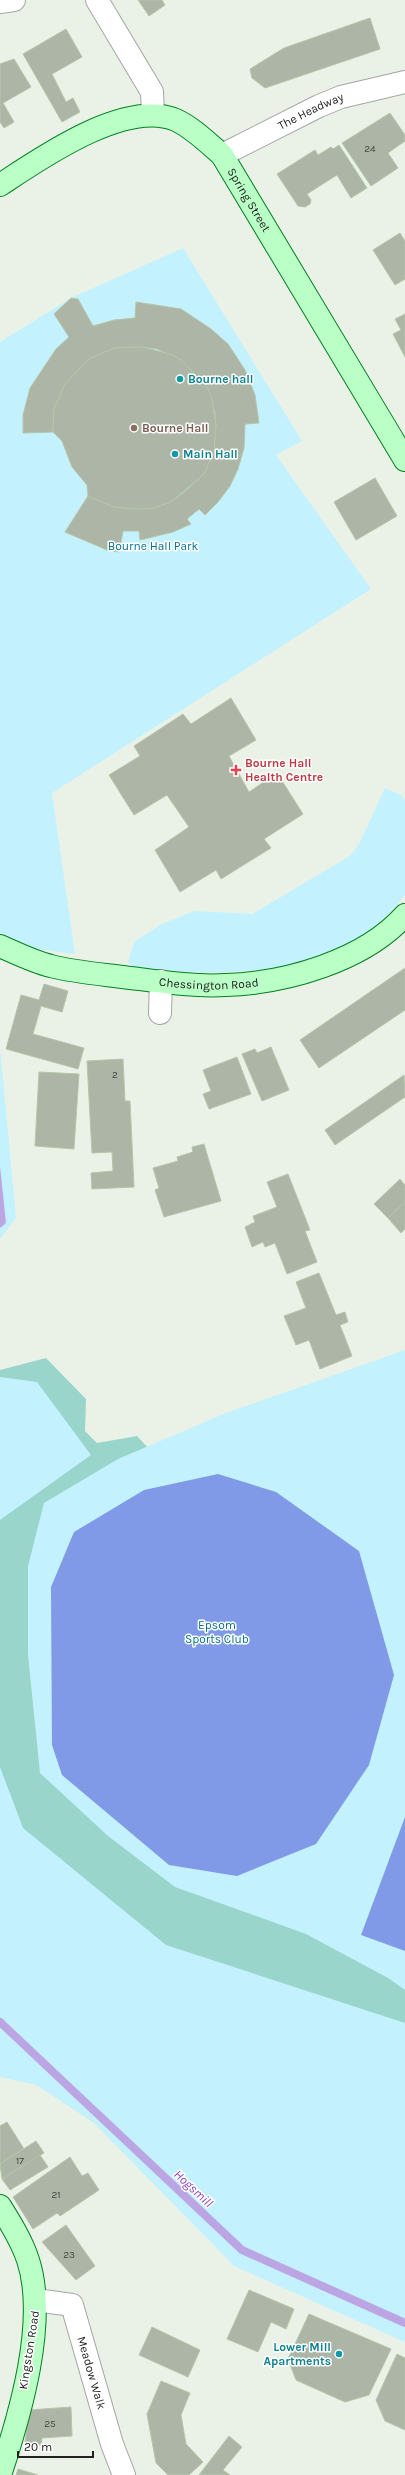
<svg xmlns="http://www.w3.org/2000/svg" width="405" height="2475" font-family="Karla,sans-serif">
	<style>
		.forest { fill: #99d5cb }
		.park { fill: #c3f1fe }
		.pitch { fill: #809ae7 }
		.water { fill: #bca5e3 }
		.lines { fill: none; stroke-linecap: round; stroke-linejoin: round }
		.stream { stroke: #bca5e3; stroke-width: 8 }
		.building { fill: #acb5a6; stroke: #b5c6a8 }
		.street-casing { stroke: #a5a5a5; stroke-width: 24 }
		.secondary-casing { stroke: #008120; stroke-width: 24 }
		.street { stroke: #fff; stroke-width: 22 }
		.secondary { stroke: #b9ffc6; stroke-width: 22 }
		.culture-dot { fill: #0f9aa8; stroke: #fff; stroke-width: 1.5 }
		.education-dot { fill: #8d6e63; stroke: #fff; stroke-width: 1.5 }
		.health-dot { fill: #e0444e; stroke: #fff; stroke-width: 1.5 }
		.labels { text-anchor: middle; stroke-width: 3; stroke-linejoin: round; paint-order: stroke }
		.number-label { font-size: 10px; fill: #444642 }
		.street-label { font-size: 12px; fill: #212121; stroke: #fff }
		.culture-label { font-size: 12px; font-weight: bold; fill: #0d838f; stroke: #fff; text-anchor: start }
		.education-label { font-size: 12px; font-weight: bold; fill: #785e54; stroke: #fff; text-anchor: start }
		.park-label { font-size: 12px; fill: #036e8c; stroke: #fff }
		.health-label { font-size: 12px; font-weight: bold; fill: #be3a42; stroke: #fff; text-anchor: start }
		.water-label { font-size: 13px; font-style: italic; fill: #9044bb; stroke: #fff }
	</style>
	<rect width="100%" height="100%" fill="#eaf2e8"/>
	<polygon class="forest" points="46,1358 86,1399 85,1431 97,1443 137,1436 150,1450 308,1931 405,1986 405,2313 256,2230 0,2060 0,1370"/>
	<g class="park">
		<polygon points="183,248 302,441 276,455 371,589 52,793 75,954 22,947 0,937 0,342 71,298"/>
		<path d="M385,788L401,795L405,801V895C380,931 330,958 287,968C279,970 269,970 260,970C218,974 174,973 132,967L128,961L135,941L162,924L194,911L252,914L350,856L359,844Z"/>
		<polygon points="0,1047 16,1218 0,1239"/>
		<polygon points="405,1350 405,1990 388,1978 306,1934 175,1887 108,1836 40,1773 28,1655 28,1566 44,1503 118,1459 226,1413"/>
		<polygon points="0,1377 37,1382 91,1455 0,1520"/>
		<polygon points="0,1767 23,1828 166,1945 405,2023 405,2342 234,2266 92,2121 36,2085 0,2077"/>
	</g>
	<g class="pitch">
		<polygon points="218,1474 276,1492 359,1551 394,1675 369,1765 316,1844 237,1876 169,1865 62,1775 52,1745 51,1587 74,1532 144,1490"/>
		<polygon points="405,1817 405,1951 361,1935"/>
	</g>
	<polygon class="water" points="0,1166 6,1223 0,1228"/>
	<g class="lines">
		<polyline class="stream" points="0,2022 242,2250 405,2323"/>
	</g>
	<g class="building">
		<polygon points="138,0 162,0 165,5 149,16"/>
		<polygon points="370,18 380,49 265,88 252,78 250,69 284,48"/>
		<polygon points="66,29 82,57 52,74 66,102 73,98 80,112 62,122 23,54"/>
		<polygon points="14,59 31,87 3,103 14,122 4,128 0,122 0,64"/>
		<polygon points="390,113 405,135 405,141 388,153 398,168 371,186 342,143"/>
		<polygon points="339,145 367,188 351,198 337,175 307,194 311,200 310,204 305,207 298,206 277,174 315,150 318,155 331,147 333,149"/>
		<polygon points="400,233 405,241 405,279 395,285 373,250"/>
		<polygon points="71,298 78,299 93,326 114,320 135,318 136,302 181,309 211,329 228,344 245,370 255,395 259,423 245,424 244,448 238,469 230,486 218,502 205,515 199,509 187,519 191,524 173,532 140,540 139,531 123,531 119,552 107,550 65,532 88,496 114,507 139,509 153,508 171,502 183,493 204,474 214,451 216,425 215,412 207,387 181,360 157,349 142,347 114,348 89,359 65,384 54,409 53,432 23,433 23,415 30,388 56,349 69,337 54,314"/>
		<polygon points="405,314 405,357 393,334 401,330 395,319"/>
		<polygon points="142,347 170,354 181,360 207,387 212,399 216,425 214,451 204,474 171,502 153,508 139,509 114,507 88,496 87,485 72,467 62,441 53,432 54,409 65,384 89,359 114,348"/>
		<polygon points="375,478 397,516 356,540 334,502"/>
		<polygon points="231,698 256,740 229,756 249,792 277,773 303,814 264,839 271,848 221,879 216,870 180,892 155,850 189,827 167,795 134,815 109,775 140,756 134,746 183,714 191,724"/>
		<polygon points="405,968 405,1010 319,1068 300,1040"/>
		<polygon points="44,984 68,991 62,1012 41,1006 33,1034 84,1048 78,1069 6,1049 21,995 39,1000"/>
		<polygon points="271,1047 289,1090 262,1101 242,1054 255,1049 257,1053"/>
		<polygon points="237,1057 251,1094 209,1109 203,1094 211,1091 203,1070"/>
		<polygon points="123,1059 125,1101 130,1101 134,1187 92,1189 91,1173 113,1171 112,1152 92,1153 87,1061"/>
		<polygon points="39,1072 79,1074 74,1149 35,1146"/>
		<polygon points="404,1075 405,1097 335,1145 325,1130"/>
		<polygon points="204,1144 221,1201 164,1217 155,1190 159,1188 153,1168 178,1161 177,1157 193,1152 192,1147"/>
		<polygon points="288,1174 310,1230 305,1231 317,1262 287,1274 275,1243 265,1247 263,1242 252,1247 245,1227 255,1222 253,1216 277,1207 267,1182"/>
		<polygon points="400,1179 405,1185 405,1202 388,1218 374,1204"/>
		<polygon points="405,1202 405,1229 401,1233 388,1218"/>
		<polygon points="319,1273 336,1315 345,1312 348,1322 340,1325 352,1356 320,1369 309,1340 296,1345 284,1316 306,1308 296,1282"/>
		<polygon points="7,2122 24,2149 0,2164 0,2126"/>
		<polygon points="36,2141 44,2153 2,2179 0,2164"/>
		<polygon points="40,2155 48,2167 10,2190 2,2179"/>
		<polygon points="70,2157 82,2176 88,2173 99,2190 60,2216 57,2213 33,2229 13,2197"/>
		<polygon points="66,2225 95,2266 76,2280 42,2242"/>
		<polygon points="249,2290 294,2309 286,2329 271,2322 258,2352 227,2339"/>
		<polygon points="309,2314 391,2349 369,2395 345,2402 296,2380 288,2359"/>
		<polygon points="152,2327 200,2350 188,2377 139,2355"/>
		<polygon points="397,2354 405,2358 405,2430 385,2421 376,2400"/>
		<polygon points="161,2381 190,2393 181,2415 186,2444 203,2462 189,2475 168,2475 156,2463 147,2414"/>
		<polygon points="71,2407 72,2436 42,2438 41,2445 25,2443 29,2410"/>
		<polygon points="229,2436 242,2447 223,2470 230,2475 199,2475"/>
		<polygon points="18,2469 38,2475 16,2475"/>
	</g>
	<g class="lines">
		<defs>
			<g id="street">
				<polyline points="97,0 152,92 153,115"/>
				<polyline points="0,2 14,0"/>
				<path id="s1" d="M222,155L319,106L341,97L405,82"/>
				<polyline points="160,1013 161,981"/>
				<path id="s2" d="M36,2300L72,2305L112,2444L124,2475"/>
			</g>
			<g id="secondary">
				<path id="s3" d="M0,185C41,158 125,99 176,120C193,128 208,143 222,155L405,460"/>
				<path id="s4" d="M0,946C16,953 34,962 51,966C74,972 99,974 123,977C156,981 192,987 226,985C286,983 364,961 405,915"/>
				<path d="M0,2206C10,2222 22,2241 28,2260C48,2321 20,2415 0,2475"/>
			</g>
		</defs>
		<use href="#street" class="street-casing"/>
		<use href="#secondary" class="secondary-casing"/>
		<use href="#street" class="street"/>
		<use href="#secondary" class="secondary"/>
	</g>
	<g class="culture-dot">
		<circle cx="180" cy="379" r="4"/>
		<circle cx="175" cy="454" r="4"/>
		<circle cx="339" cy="2354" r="4"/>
	</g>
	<circle class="education-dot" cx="134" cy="428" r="4"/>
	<path class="health-dot" d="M234 764h4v4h4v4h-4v4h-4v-4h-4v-4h4z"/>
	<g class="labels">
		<g class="number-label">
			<text x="370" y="152">24</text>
			<text x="115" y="1078">2</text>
			<text x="20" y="2164">17</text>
			<text x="56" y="2198">21</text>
			<text x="69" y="2258">23</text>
			<text x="50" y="2427">25</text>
		</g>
		<g class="street-label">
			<text dy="4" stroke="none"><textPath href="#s1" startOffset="99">The Headway</textPath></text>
			<text dy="4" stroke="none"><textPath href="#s3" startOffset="304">Spring Street</textPath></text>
			<text dy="4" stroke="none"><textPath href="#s4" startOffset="214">Chessington Road</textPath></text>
			<text transform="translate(29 2350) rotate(-81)" y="4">Kingston Road</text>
			<text dy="4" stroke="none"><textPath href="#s2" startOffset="107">Meadow Walk</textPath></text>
		</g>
		<g class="culture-label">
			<text x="188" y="383">Bourne hall</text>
			<text x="183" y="458">Main Hall</text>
			<text x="331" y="2351" text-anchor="end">Lower Mill<tspan x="331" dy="14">Apartments</tspan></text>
		</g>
		<g class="education-label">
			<text x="142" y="432">Bourne Hall</text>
		</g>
		<g class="park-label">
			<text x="153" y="550">Bourne Hall Park</text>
			<text x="217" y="1629">Epsom<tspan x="217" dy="14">Sports Club</tspan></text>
		</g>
		<g class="health-label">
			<text x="245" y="767">Bourne Hall<tspan x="245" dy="14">Health Centre</tspan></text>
		</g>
		<g class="water-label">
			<text transform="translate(194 2188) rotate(43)" y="5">Hogsmill</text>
		</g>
	</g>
	<path d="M18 2451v6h75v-6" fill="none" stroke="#212121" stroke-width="2"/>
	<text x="24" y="2451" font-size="12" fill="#212121" stroke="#ffffff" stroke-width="3" paint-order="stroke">20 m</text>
</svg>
